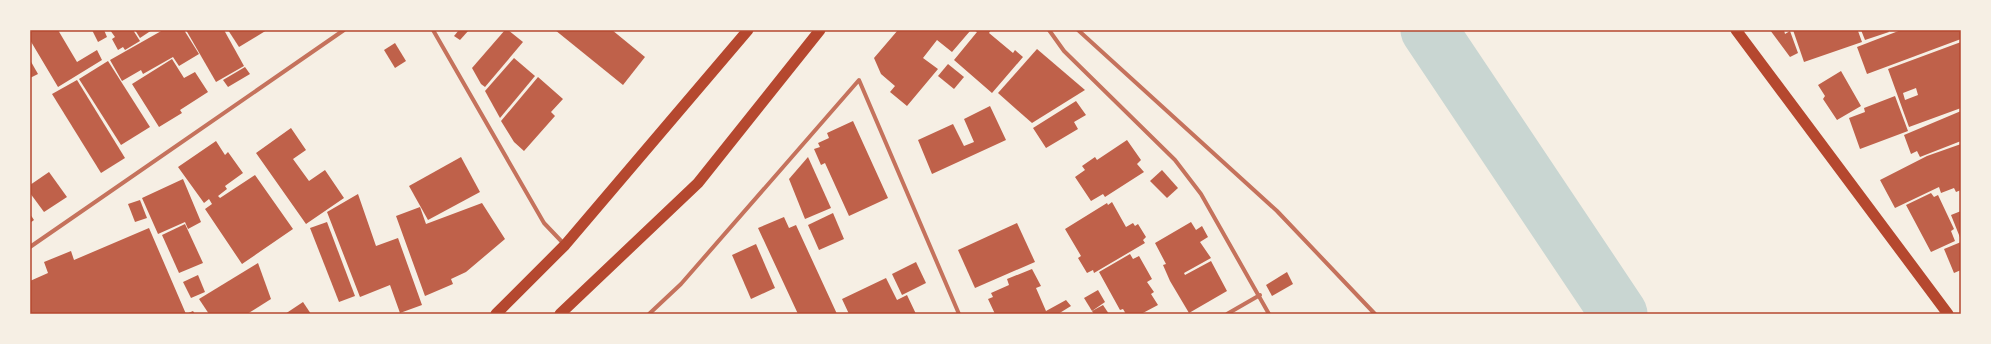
<svg xmlns="http://www.w3.org/2000/svg" width="1991" height="344" font-family="Rubik,sans-serif">
	<style>
		.lines { fill: none; stroke-linecap: round; stroke-linejoin: round }
		.river { stroke: #c9d6d2; stroke-width: 57 }
		.building { fill: #bf614a; fill-rule: evenodd }
		.minor { stroke: #c5725c; stroke-width: 4 }
		.trunk { stroke: #b5482f; stroke-width: 11 }
		.neatline { fill: none; stroke: #b5482f; stroke-width: 1.5 }
	</style>
	<rect width="100%" height="100%" fill="#f6efe4"/>
	<g class="lines">
		<polyline class="river" points="1429,30 1619,314"/>
	</g>
	<g class="building">
		<polygon points="34,30 58,30 77,62 97,50 102,60 58,87 30,40 30,32"/>
		<polygon points="92,30 104,30 107,37 98,42"/>
		<polygon points="110,30 133,30 140,41 125,50 123,47 118,50 112,39 115,37"/>
		<polygon points="135,30 152,30 140,38"/>
		<polygon points="163,30 184,30 199,54 179,66 173,57 143,74 141,70 122,81 110,60"/>
		<polygon points="186,30 224,30 244,66 216,82"/>
		<polygon points="228,30 267,30 239,47"/>
		<polygon points="459,30 469,30 460,40 454,36"/>
		<polygon points="505,30 508,30 523,42 485,87 481,84 472,68"/>
		<polygon points="555,30 612,30 645,57 623,85"/>
		<polygon points="898,30 970,31 952,52 937,40 923,58 938,69 907,106 890,92 895,86 881,74 874,58"/>
		<polygon points="974,30 991,30 989,33 1013,53 1015,50 1023,57 992,93 954,60 977,32"/>
		<polygon points="1770,30 1784,30 1785,34 1790,31 1798,53 1790,57"/>
		<polygon points="1793,30 1860,30 1858,31 1862,42 1804,62"/>
		<polygon points="1861,30 1888,30 1889,32 1865,40"/>
		<polygon points="1901,30 1961,30 1961,39 1867,74 1857,47"/>
		<path d="M1961,42V108L1909,127L1888,69ZM1916,88L1918,95L1905,100L1903,93Z"/>
		<polygon points="395,43 406,61 395,68 384,50"/>
		<polygon points="1037,49 1085,90 1032,123 998,93"/>
		<polygon points="514,58 535,76 500,118 485,91"/>
		<polygon points="172,59 184,78 195,72 208,92 180,110 182,113 159,127 132,84"/>
		<polygon points="30,60 38,74 30,78"/>
		<polygon points="108,61 150,127 121,145 79,79"/>
		<polygon points="948,64 964,77 954,89 938,76"/>
		<polygon points="245,67 250,74 228,87 223,80"/>
		<polygon points="1841,71 1861,106 1837,120 1823,99 1825,96 1818,85"/>
		<polygon points="538,77 563,99 551,112 555,116 524,151 514,142 501,121"/>
		<polygon points="77,80 125,158 101,173 52,94"/>
		<polygon points="1895,96 1908,131 1860,149 1849,118 1865,112 1864,108"/>
		<polygon points="1076,101 1086,115 1074,122 1078,129 1046,148 1033,128"/>
		<polygon points="990,106 1006,140 932,174 918,140 953,124 964,146 974,142 964,119"/>
		<polygon points="1961,111 1961,141 1920,157 1917,151 1911,154 1904,135"/>
		<polygon points="853,121 888,198 849,216 825,163 821,165 814,149 820,147 818,143 829,138 827,133"/>
		<polygon points="291,128 306,150 293,159 309,181 325,170 344,198 306,224 256,153"/>
		<polygon points="1127,140 1141,160 1137,164 1144,172 1105,197 1103,194 1091,201 1075,177 1085,170 1082,166 1095,157 1097,160"/>
		<polygon points="216,141 225,155 228,152 243,173 225,186 227,189 218,196 220,198 255,175 293,229 242,264 205,209 212,204 209,199 204,203 178,167"/>
		<polygon points="1961,144 1961,190 1956,192 1954,188 1941,193 1939,187 1895,208 1880,180 1927,156"/>
		<polygon points="461,157 480,192 428,220 409,186"/>
		<polygon points="808,157 831,208 805,219 789,179"/>
		<polygon points="1162,170 1178,188 1167,198 1150,181"/>
		<polygon points="49,172 67,197 44,212 30,193 30,185"/>
		<polygon points="183,179 201,222 188,229 185,222 158,234 142,198"/>
		<polygon points="1931,193 1934,197 1938,195 1954,229 1951,231 1955,241 1931,252 1906,205"/>
		<polygon points="358,194 376,246 398,238 422,305 400,313 390,285 360,297 327,212"/>
		<polygon points="140,200 147,218 135,222 128,204"/>
		<polygon points="1112,202 1126,227 1133,223 1135,226 1138,224 1146,237 1143,240 1145,243 1094,273 1093,270 1087,273 1078,258 1081,256 1065,229 1107,203 1108,205"/>
		<polygon points="482,203 505,239 466,272 451,279 453,284 425,296 396,216 420,207 426,224"/>
		<polygon points="1961,211 1961,240 1951,215"/>
		<polygon points="833,213 844,239 819,250 808,225"/>
		<polygon points="30,214 34,220 30,223"/>
		<polygon points="784,217 789,228 796,225 837,314 798,314 758,228"/>
		<polygon points="327,222 355,296 339,302 310,228"/>
		<polygon points="1191,222 1196,230 1202,226 1208,237 1200,242 1211,258 1184,273 1185,275 1211,261 1227,291 1189,313 1170,281 1163,265 1166,264 1155,243"/>
		<polygon points="1017,223 1035,262 975,288 958,250"/>
		<polygon points="185,224 203,263 179,273 162,235"/>
		<polygon points="149,228 186,314 193,311 195,314 30,314 30,281 48,273 44,262 71,251 74,260"/>
		<polygon points="1961,242 1961,270 1954,273 1944,249"/>
		<polygon points="756,244 775,288 751,299 732,255"/>
		<polygon points="1130,254 1133,259 1139,256 1152,279 1147,282 1154,292 1151,294 1158,305 1141,314 1126,314 1123,309 1120,310 1099,272"/>
		<polygon points="916,262 926,283 902,295 892,274"/>
		<polygon points="258,263 271,299 247,314 209,314 199,299"/>
		<polygon points="1032,269 1041,286 1036,288 1046,311 1066,300 1071,306 1058,314 995,314 988,299 993,297 991,293 1009,285 1007,279"/>
		<polygon points="1287,272 1293,284 1272,296 1266,285"/>
		<polygon points="198,275 205,292 191,298 183,282"/>
		<polygon points="886,278 897,300 907,295 916,314 849,314 842,299"/>
		<polygon points="1098,290 1105,302 1092,311 1084,298"/>
		<polygon points="303,302 311,314 285,314"/>
		<polygon points="1103,305 1109,314 1094,314 1092,311"/>
	</g>
	<g class="lines">
		<g class="minor">
			<polyline points="433,30 544,223 564,244"/>
			<polyline points="1049,30 1064,51 1175,160 1201,194 1269,314"/>
			<polyline points="1078,30 1277,211 1375,314"/>
			<polyline points="30,247 344,30"/>
			<polyline points="649,314 681,284 859,80 959,314"/>
			<polyline points="1227,314 1260,295"/>
		</g>
		<g class="trunk">
			<polyline points="1736,30 1948,314"/>
			<polyline points="496,314 565,245 748,30"/>
			<polyline points="560,314 698,183 820,30"/>
		</g>
	</g>
	<rect width="1991" height="344" fill="none" stroke="#f6efe4" stroke-width="62"/>
	<rect x="31" y="31" width="1929" height="282" class="neatline"/>
</svg>
